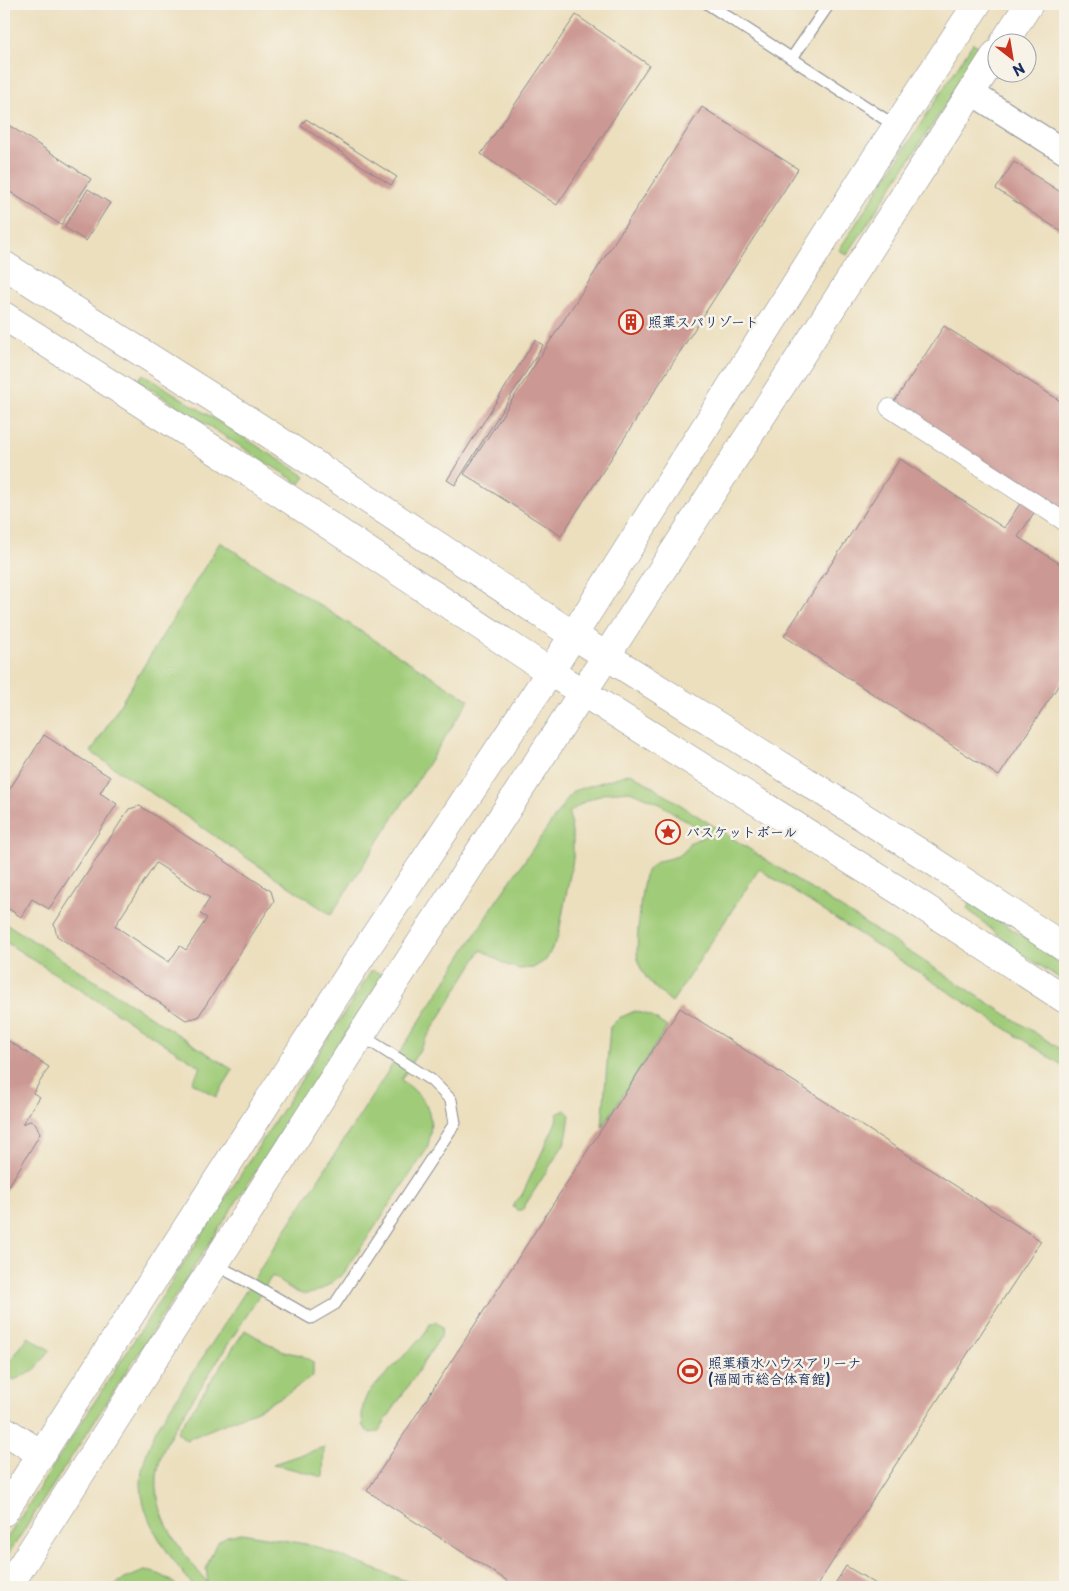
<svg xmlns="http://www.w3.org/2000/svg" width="1069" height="1591" font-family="'Playpen Sans','Klee One',sans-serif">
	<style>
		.green { fill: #a0cc79; stroke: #5e7e6c }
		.building { fill: #cc9893; fill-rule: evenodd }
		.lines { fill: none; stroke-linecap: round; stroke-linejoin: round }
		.service-casing { stroke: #84878e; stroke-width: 13 }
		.pedestrian-casing { stroke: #84878e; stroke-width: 19 }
		.minor-casing { stroke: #84878e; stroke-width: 26 }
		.tertiary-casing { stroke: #84878e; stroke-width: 29 }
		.service { stroke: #fff; stroke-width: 11 }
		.pedestrian { stroke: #fff; stroke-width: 18 }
		.minor { stroke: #fff; stroke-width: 24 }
		.tertiary { stroke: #fff; stroke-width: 28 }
		.labels { text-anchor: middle; stroke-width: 5; stroke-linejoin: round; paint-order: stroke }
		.poi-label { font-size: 14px; font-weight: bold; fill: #1b2f5e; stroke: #f7f3e8; text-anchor: start }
	</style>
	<rect width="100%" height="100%" fill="#f7f3e8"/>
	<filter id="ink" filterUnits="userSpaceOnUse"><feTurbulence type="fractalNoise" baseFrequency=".02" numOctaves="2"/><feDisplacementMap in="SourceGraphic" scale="10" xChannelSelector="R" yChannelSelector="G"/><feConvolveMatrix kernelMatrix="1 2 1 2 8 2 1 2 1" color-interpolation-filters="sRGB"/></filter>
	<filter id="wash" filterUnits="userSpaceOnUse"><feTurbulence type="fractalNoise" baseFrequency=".0096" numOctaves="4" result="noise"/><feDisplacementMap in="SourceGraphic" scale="20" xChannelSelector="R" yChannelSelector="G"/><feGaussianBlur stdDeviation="1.12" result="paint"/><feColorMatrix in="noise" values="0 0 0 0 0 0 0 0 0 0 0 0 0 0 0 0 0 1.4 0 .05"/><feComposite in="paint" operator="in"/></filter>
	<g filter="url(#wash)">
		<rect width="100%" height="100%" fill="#ecdfbe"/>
		<g class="green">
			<polygon points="973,43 982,49 847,255 839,250"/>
			<polygon points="143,374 305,476 300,484 138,381"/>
			<polygon points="220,542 469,700 331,915 91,752"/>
			<path d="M631,773L1065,1052V1067L759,869L672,1002C656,989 646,982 638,962C635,953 641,879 647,871C650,868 654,863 658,861C670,858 684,858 689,843L708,835L657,802L630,791L605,793L582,803L569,813L573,839V859L558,937L546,960L533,968L519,969L507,965L481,950L401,1080C429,1099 436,1117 427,1149L344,1273C332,1282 316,1298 299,1293C290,1290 281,1281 272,1276L175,1427C171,1434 167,1441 164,1448C142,1503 174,1543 208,1583L206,1568L215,1546L219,1541L227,1536L242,1533L311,1545L422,1587H194C169,1555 135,1515 142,1471C144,1457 151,1443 155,1431L362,1112L495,903L573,791Z"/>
			<polygon points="970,902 1065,963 1065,982 1018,951 967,909"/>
			<polygon points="4,922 233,1070 216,1097 192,1082 201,1067 4,941"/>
			<polygon points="372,970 383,975 4,1561 4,1543"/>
			<polygon points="635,1011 651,1016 667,1027 602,1127 610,1027 619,1018"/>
			<polygon points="565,1110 570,1115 567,1135 564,1144 522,1210 517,1210 513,1207 516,1201 522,1195 556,1122 557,1114"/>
			<path d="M436,1321L442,1328L441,1336L378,1432L370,1433L363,1427C361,1414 362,1405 368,1393L424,1335L430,1324Z"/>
			<polygon points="245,1330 265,1342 286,1352 301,1355 313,1362 313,1376 287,1394 257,1410 186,1440 177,1432"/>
			<polygon points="28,1337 50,1350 34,1371 14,1380 4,1373 4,1356 11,1360"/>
			<polygon points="324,1447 323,1477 273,1464"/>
			<path d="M144,1571C158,1572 167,1577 178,1587H111L118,1582Z"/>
		</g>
		<g id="blocks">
			<g class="building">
				<polygon points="576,15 649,65 557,205 481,154"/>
				<polygon points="702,107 798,169 561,536 464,474"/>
				<polygon points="306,119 397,177 391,185 301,126"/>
				<polygon points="7,124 91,179 61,225 4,188 4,129"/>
				<polygon points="1014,162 1065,195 1065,234 996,189"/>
				<polygon points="88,189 110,203 86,241 64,227"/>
				<polygon points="944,326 1065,404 1065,522 1039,505 1018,537 1065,567 1065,678 1064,677 999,776 784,636 900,459 1004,528 1027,493 892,405"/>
				<polygon points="535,340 543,345 455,485 447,480"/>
				<polygon points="44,735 110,777 100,793 117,804 49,909 32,899 21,917 4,906 4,798"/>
				<path d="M140,806L271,891L274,901L198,1017L186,1020L57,936L54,924L129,809ZM156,863L210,898L200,914L207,918L186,950L180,946L169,962L115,926Z"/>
				<polygon points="680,1008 1041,1241 816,1587 517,1587 367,1491"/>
				<polygon points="4,1038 49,1067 33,1093 40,1097 22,1124 30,1121 36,1124 40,1134 4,1194"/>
				<polygon points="846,1566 881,1587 833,1587"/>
			</g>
		</g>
	</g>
	<g filter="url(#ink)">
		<use href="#blocks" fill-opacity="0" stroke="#84878e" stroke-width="1"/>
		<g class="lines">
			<defs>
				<g id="service">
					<polyline points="708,4 897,127"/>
					<polyline points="792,58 829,4"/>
					<polyline points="214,1264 252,1284 311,1318 335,1304 455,1123 451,1100 431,1080 361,1035"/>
				</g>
				<polyline id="pedestrian" points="889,408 1065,522"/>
				<polyline id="minor" points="972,93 1065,152"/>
				<g id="tertiary">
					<polyline points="1004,42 1029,4"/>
					<polyline points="4,265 254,424 573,635 919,852 1065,948"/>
					<polyline points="4,316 235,463 550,672 895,888 1065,999"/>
					<polyline points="4,1430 41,1454"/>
					<polyline points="4,1512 358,961 550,672 866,173 977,4"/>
					<polyline points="8,1587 392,987 996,54"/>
				</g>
			</defs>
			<use href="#service" class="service-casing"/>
			<use href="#pedestrian" class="pedestrian-casing"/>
			<use href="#minor" class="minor-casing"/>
			<use href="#tertiary" class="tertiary-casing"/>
			<use href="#service" class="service"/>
			<use href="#pedestrian" class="pedestrian"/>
			<use href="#minor" class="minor"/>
			<use href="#tertiary" class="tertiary"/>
		</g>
	</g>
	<defs>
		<symbol id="building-ring" viewBox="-11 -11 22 22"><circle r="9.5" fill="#f7f3e8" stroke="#c8321e" stroke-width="1.5"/><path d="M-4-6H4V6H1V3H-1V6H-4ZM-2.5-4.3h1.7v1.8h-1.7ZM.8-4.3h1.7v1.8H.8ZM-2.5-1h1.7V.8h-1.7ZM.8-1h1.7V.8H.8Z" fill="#c8321e"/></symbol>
		<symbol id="sight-ring" viewBox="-11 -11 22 22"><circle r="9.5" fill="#f7f3e8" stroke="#c8321e" stroke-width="1.5"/><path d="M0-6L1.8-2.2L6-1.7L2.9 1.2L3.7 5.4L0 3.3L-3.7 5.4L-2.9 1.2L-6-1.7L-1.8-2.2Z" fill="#c8321e"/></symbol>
		<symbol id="stadium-ring" viewBox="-11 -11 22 22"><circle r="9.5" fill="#f7f3e8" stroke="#c8321e" stroke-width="1.5"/><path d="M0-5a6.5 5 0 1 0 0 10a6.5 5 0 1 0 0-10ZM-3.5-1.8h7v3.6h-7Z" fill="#c8321e"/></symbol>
	</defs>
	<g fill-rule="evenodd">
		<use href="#building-ring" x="617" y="308" width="28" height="28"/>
		<use href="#sight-ring" x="654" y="818" width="28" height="28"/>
		<use href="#stadium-ring" x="676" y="1357" width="28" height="28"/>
	</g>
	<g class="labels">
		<g class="poi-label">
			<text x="648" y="327">照葉スパリゾート</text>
			<text x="686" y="837">バスケットボール</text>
			<text x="708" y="1368">照葉積水ハウスアリーナ<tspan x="708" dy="16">(福岡市総合体育館)</tspan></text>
		</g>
	</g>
	<rect width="1069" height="1591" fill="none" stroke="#f7f3e8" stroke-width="20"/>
	<g transform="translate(1012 58) rotate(149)"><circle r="24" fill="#f7f3e8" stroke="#9fa5b1"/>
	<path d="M0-4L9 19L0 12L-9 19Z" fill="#c8321e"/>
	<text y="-8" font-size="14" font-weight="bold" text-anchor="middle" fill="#1b2f5e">N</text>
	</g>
</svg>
